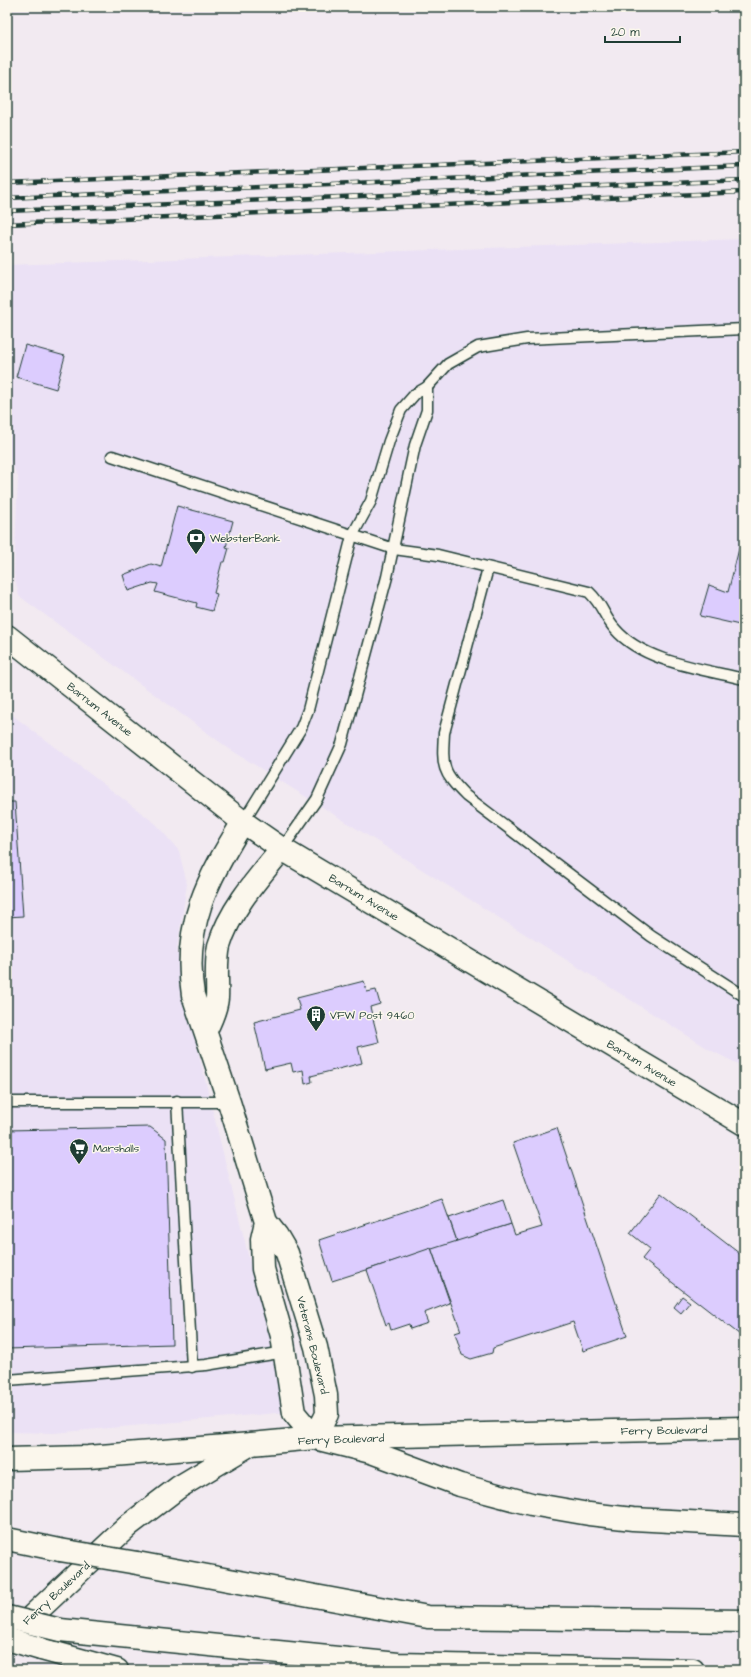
<svg xmlns="http://www.w3.org/2000/svg" width="751" height="1677" font-family="'Architects Daughter',sans-serif">
	<style>
		.built { fill: #ebe1f5 }
		.building { fill: #dcccfe; stroke: #1f3d34 }
		.lines { fill: none; stroke-linecap: round; stroke-linejoin: round }
		.lane-casing { stroke: #1f3d34; stroke-width: 13 }
		.secondary-casing { stroke: #1f3d34; stroke-width: 25 }
		.primary-casing { stroke: #1f3d34; stroke-width: 25 }
		.highway-casing { stroke: #1f3d34; stroke-width: 25 }
		.lane { stroke: #fbf7ec; stroke-width: 10 }
		.secondary { stroke: #fbf7ec; stroke-width: 22 }
		.primary { stroke: #fbf7ec; stroke-width: 22 }
		.highway { stroke: #fbf7ec; stroke-width: 22 }
		.rail-casing { stroke: #1f3d34; stroke-width: 4.5 }
		.rail { stroke: #fbf7ec; stroke-width: 3; stroke-dasharray: 9; stroke-linecap: butt }
		.highway-bridge-casing { stroke: #1f3d34; stroke-width: 25; stroke-linecap: butt }
		.highway-bridge { stroke: #fbf7ec; stroke-width: 22 }
		.labels { text-anchor: middle; stroke-width: 3; stroke-linejoin: round; paint-order: stroke }
		.poi-label { font-size: 11px; fill: #1f3d34; stroke: #fbf7ec; text-anchor: start }
		.street-label { font-size: 11px; fill: #1f3d34; stroke: #fbf7ec }
	</style>
	<rect width="100%" height="100%" fill="#f2eaf1"/>
	<filter id="ink" filterUnits="userSpaceOnUse"><feTurbulence type="fractalNoise" baseFrequency=".025" numOctaves="2"/><feDisplacementMap in="SourceGraphic" scale="8" xChannelSelector="R" yChannelSelector="G"/><feConvolveMatrix kernelMatrix="1 2 1 2 8 2 1 2 1" color-interpolation-filters="sRGB"/></filter>
	<g filter="url(#ink)">
		<g class="built">
			<polygon points="744,239 744,1067 712,1051 228,748 19,596 14,574 18,477 7,453 7,265"/>
			<polygon points="7,711 156,824 179,851 187,884 177,949 200,1059 256,1287 293,1392 287,1412 54,1433 7,1432"/>
		</g>
		<g class="building">
			<polygon points="25,345 65,356 56,389 16,377"/>
			<polygon points="177,506 233,521 226,547 229,548 225,562 222,562 214,593 217,594 212,611 196,607 197,603 155,592 158,584 152,583 128,591 123,575 151,564 161,567"/>
			<polygon points="744,529 744,626 700,616 709,585 728,592"/>
			<polygon points="7,802 15,802 23,916 7,917"/>
			<polygon points="364,981 367,992 376,990 380,1004 370,1007 379,1042 358,1047 362,1063 311,1076 312,1082 305,1084 303,1070 293,1072 291,1063 265,1069 254,1022 300,1010 297,998"/>
			<polygon points="150,1127 166,1139 172,1344 7,1349 7,1130"/>
			<polygon points="557,1128 627,1336 583,1351 573,1322 493,1348 492,1353 471,1359 462,1355 455,1333 461,1331 431,1248 511,1224 515,1235 542,1227 513,1143"/>
			<polygon points="661,1193 744,1257 744,1338 642,1259 650,1249 630,1233"/>
			<polygon points="442,1199 457,1241 332,1281 319,1240"/>
			<polygon points="503,1200 511,1224 457,1241 449,1218"/>
			<polygon points="431,1248 450,1303 424,1313 428,1323 410,1329 409,1324 391,1330 389,1323 386,1325 367,1270"/>
			<polygon points="682,1296 690,1302 681,1313 674,1307"/>
		</g>
		<g class="lines">
			<defs>
				<g id="lane">
					<path d="M112,456L394,549L438,555L589,592C603,605 604,617 615,629C643,662 703,669 744,679"/>
					<path d="M488,568L444,733C442,767 442,772 466,796L651,936L744,996"/>
					<polyline points="243,822 301,728 308,710 352,536 371,501 389,441 401,410 415,394 427,387 448,364 478,347 527,339 744,329"/>
					<polyline points="282,849 317,799 342,744 387,577 415,445 427,410 427,387"/>
					<polyline points="177,1101 192,1367"/>
					<polyline points="7,1102 229,1102"/>
					<polyline points="7,1380 206,1365 285,1352"/>
				</g>
				<g id="secondary">
					<path d="M243,822C208,878 182,926 193,995L229,1102L266,1222L277,1236L287,1253L316,1347L326,1395L327,1414L315,1438L294,1413L282,1336L263,1269L262,1239L266,1222"/>
					<path d="M206,1030C211,1020 216,1009 217,998C218,981 215,964 219,946C230,909 258,878 282,849"/>
				</g>
				<g id="primary">
					<polyline points="7,636 243,822 282,849 744,1124"/>
					<polyline points="15,1632 129,1525 179,1487 251,1444 315,1438 744,1428"/>
				</g>
				<g id="highway">
					<polyline points="315,1438 371,1452 460,1485 531,1504 589,1514 633,1519 744,1525"/>
					<polyline points="7,1459 88,1457 251,1444"/>
					<polyline points="7,1539 60,1550"/>
					<polyline points="137,1563 428,1617 744,1621"/>
					<polyline points="60,1630 398,1664 693,1670"/>
					<polyline points="41,1649 117,1670"/>
				</g>
			</defs>
			<use href="#lane" class="lane-casing"/>
			<use href="#secondary" class="secondary-casing"/>
			<use href="#primary" class="primary-casing"/>
			<use href="#highway" class="highway-casing"/>
			<use href="#lane" class="lane"/>
			<use href="#secondary" class="secondary"/>
			<use href="#primary" class="primary"/>
			<use href="#highway" class="highway"/>
			<defs>
				<g id="rail">
					<polyline points="7,183 744,152"/>
					<polyline points="7,198 744,166"/>
					<polyline points="7,211 744,180"/>
					<polyline points="7,224 744,192"/>
				</g>
			</defs>
			<use href="#rail" class="rail-casing"/>
			<use href="#rail" class="rail"/>
			<defs>
				<g id="highway-bridge">
					<polyline points="60,1550 137,1563"/>
					<polyline points="7,1617 60,1630"/>
					<polyline points="7,1639 41,1649"/>
				</g>
			</defs>
			<use href="#highway-bridge" class="highway-bridge-casing"/>
			<use href="#highway-bridge" class="highway-bridge"/>
		</g>
	</g>
	<defs>
		<symbol id="bank-pin" viewBox="-11 -11 22 30"><path d="M0 17L-7.5 6A9.5 9.5 0 1 1 7.5 6Z" fill="#1f3d34" stroke="#fbf7ec"/><path d="M-6-4H6V4H-6ZM0-2.3a2.3 2.3 0 1 0 0 4.6a2.3 2.3 0 1 0 0-4.6Z" fill="#fff"/></symbol>
		<symbol id="building-pin" viewBox="-11 -11 22 30"><path d="M0 17L-7.5 6A9.5 9.5 0 1 1 7.5 6Z" fill="#1f3d34" stroke="#fbf7ec"/><path d="M-4-6H4V6H1V3H-1V6H-4ZM-2.5-4.3h1.7v1.8h-1.7ZM.8-4.3h1.7v1.8H.8ZM-2.5-1h1.7V.8h-1.7ZM.8-1h1.7V.8H.8Z" fill="#fff"/></symbol>
		<symbol id="supermarket-pin" viewBox="-11 -11 22 30"><path d="M0 17L-7.5 6A9.5 9.5 0 1 1 7.5 6Z" fill="#1f3d34" stroke="#fbf7ec"/><path d="M-6-5.5h2.5l.6 2H6L4.5 2H-2.5L-4.4-4H-6ZM-1.5 3.2a1.3 1.3 0 1 0 .1 0ZM3 3.2a1.3 1.3 0 1 0 .1 0Z" fill="#fff"/></symbol>
	</defs>
	<g fill-rule="evenodd">
		<use href="#bank-pin" x="185" y="527" width="22" height="30"/>
		<use href="#building-pin" x="305" y="1004" width="22" height="30"/>
		<use href="#supermarket-pin" x="68" y="1137" width="22" height="30"/>
	</g>
	<g class="labels">
		<g class="poi-label">
			<text x="210" y="542">WebsterBank</text>
			<text x="330" y="1019">VFW Post 9460</text>
			<text x="93" y="1152">Marshalls</text>
		</g>
		<g class="street-label">
			<text transform="translate(100 709) rotate(38)" y="4">Barnum Avenue</text>
			<text transform="translate(364 897) rotate(31)" y="4">Barnum Avenue</text>
			<text transform="translate(642 1063) rotate(31)" y="4">Barnum Avenue</text>
			<text transform="translate(313 1345) rotate(76)" y="4">Veterans Boulevard</text>
			<text transform="translate(664 1430) rotate(-1)" y="4">Ferry Boulevard</text>
			<text transform="translate(341 1439) rotate(-2)" y="4">Ferry Boulevard</text>
			<text transform="translate(56 1593) rotate(-43)" y="4">Ferry Boulevard</text>
		</g>
	</g>
	<rect width="751" height="1677" fill="none" stroke="#fbf7ec" stroke-width="24"/>
	<rect x="12" y="12" width="727" height="1653" fill="none" stroke="#1f3d34" stroke-width="1.5" filter="url(#ink)"/>
	<path d="M605 36v6h75v-6" fill="none" stroke="#1f3d34" stroke-width="2"/>
	<text x="611" y="36" font-size="12" fill="#1f3d34" stroke="#fbf7ec" stroke-width="3" paint-order="stroke">20 m</text>
</svg>
